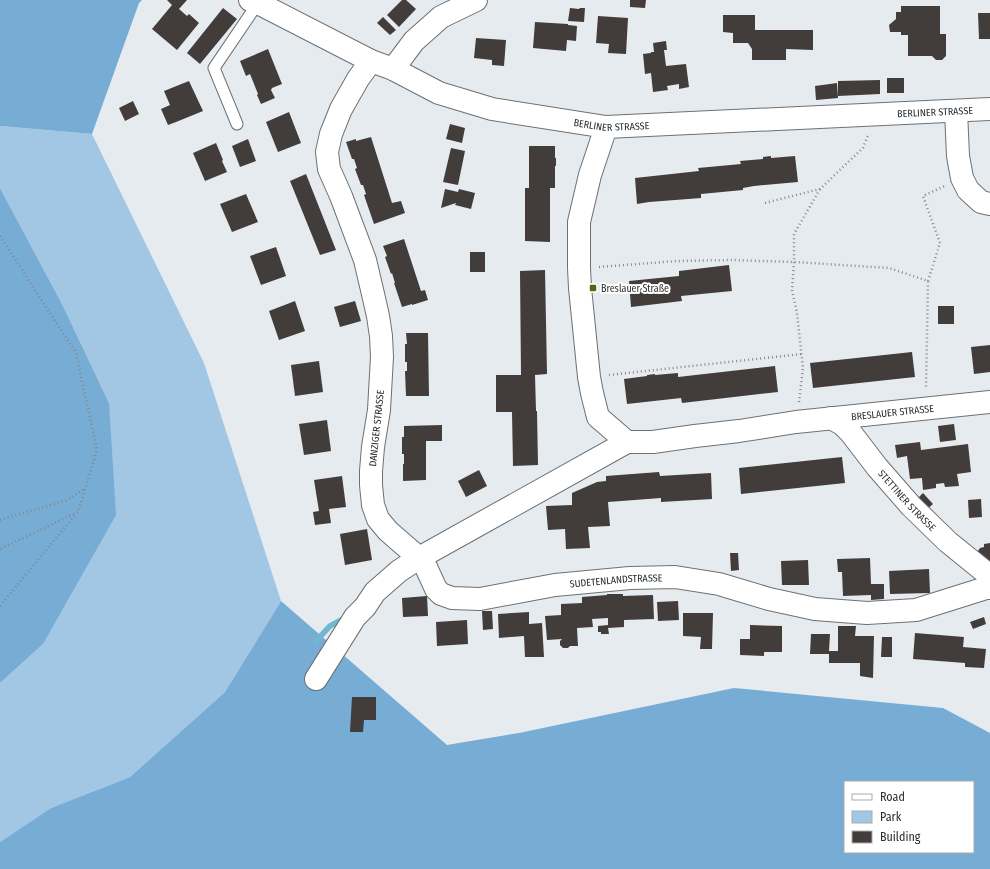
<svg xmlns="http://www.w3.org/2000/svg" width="990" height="869" font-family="'Fira Sans Condensed',sans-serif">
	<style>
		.green { fill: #a1c7e5 }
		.forest { fill: #77acd4; fill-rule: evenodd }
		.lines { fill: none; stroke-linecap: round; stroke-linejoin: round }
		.stream { stroke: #70b7d1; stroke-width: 5.5 }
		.building { fill: #423c3b }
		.service-casing { stroke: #6c7174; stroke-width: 13 }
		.minor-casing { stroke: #6c7174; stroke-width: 24 }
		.path { stroke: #85888c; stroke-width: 2.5; stroke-dasharray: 1 3; stroke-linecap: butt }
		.service { stroke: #fff; stroke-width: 11 }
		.minor { stroke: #fff; stroke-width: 22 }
		.poi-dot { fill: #516612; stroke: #fff; stroke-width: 1.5 }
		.labels { text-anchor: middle; stroke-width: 4; stroke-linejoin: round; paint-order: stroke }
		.street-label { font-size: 10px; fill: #2a2c2e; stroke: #fff }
		.poi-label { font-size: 10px; fill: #2a2c2e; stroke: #fff; text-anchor: start }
	</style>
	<rect width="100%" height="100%" fill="#e6ebf0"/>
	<polygon class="green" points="0,126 92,134 204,363 281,601 225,692 130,777 51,808 0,842 0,683 43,644 109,403 62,304 0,188"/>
	<g class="forest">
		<polygon points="0,0 142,0 139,3 92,134 0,126"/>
		<polygon points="0,188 62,304 109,403 116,515 43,644 0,683"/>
		<path d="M281,601L447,745L519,733L734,688L943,708L990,733V869H0V842L51,808L130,777L225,692ZM845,782H973V852H845Z"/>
	</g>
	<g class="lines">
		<polyline class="stream" points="315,642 330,626 345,618"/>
	</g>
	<g class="building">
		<polygon points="167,0 187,0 179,9 187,16 189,14 199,23 177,50 152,29 172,5"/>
		<polygon points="402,0 406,0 416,9 399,27 387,15"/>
		<polygon points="630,0 646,0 645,8 630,7"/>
		<polygon points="901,6 940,6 940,34 946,34 946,56 942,60 936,60 932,56 908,56 908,35 901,35 901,32 890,32 889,25 896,19 896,12 901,12"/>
		<polygon points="223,8 237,19 200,64 187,53"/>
		<polygon points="570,8 579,9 580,8 585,8 584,22 568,21"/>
		<polygon points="978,13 990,13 990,39 979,39"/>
		<polygon points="723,15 755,15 755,30 813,30 813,50 786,49 786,60 752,60 752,49 748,43 733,43 733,33 723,32"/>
		<polygon points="598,16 628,18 626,54 608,53 609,44 596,43"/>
		<polygon points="383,17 396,30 390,35 377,23"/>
		<polygon points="535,22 568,24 568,25 577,26 576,41 567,40 566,51 533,48"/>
		<polygon points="476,38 506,40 504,66 492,65 492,60 474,58"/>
		<polygon points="666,41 667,50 664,50 666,66 686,64 689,87 679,89 679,84 667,86 668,90 653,92 651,73 645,74 643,54 651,53 651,52 654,52 653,43"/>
		<polygon points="268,49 282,84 272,88 271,90 275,98 261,104 257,95 258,94 250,74 246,76 240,61"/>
		<rect x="887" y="78" width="17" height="15"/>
		<polygon points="880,80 880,94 838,96 838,81"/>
		<polygon points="189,81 203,111 176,122 168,125 161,109 170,105 164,91"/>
		<polygon points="837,83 838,98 816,100 815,86"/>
		<polygon points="133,101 139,114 125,121 119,108"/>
		<polygon points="289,112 301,143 278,152 266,122"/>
		<polygon points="450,124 465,128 462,143 446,139"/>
		<polygon points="371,137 392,203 401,201 405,213 374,224 364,195 366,194 363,185 361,185 355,169 357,168 354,159 352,159 346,142 356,139 356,141"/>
		<polygon points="248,139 256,161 240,167 232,146"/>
		<polygon points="216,143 223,160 222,161 227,172 205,181 193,153"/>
		<polygon points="529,146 555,146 555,158 556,158 556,166 555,166 555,188 550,188 550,242 525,241 525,188 529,188"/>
		<polygon points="451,148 465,151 458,185 443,182"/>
		<polygon points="771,156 771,158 795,156 798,182 754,186 743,188 743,190 701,194 701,198 649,202 637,204 635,178 699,171 698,168 741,164 740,161 763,159 763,157"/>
		<polygon points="306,174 336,250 320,255 290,181"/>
		<polygon points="445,189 458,192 459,189 475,193 471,209 455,205 456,203 441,208"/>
		<polygon points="246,194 258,222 232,232 220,204"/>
		<polygon points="404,239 421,291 425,290 428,300 412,305 412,304 402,307 394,283 395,283 392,273 391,274 385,257 387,256 383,246"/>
		<polygon points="276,247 286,276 261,285 250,256"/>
		<rect x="470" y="252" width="15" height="20"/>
		<polygon points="729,265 732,291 681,296 682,301 631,307 629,281 679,276 679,271"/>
		<polygon points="545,270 547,374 535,375 536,411 537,411 538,465 513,466 512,412 496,412 496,375 521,375 520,271"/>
		<polygon points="295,301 305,331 279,340 269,311"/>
		<polygon points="355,301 361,321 340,327 334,307"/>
		<rect x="938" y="306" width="16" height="18"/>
		<polygon points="406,333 428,333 429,396 406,396 405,371 407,371 407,362 405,362 405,344 407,344"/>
		<polygon points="990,345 990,372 974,374 971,347"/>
		<polygon points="912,352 915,377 813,388 810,363"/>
		<polygon points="319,361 323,392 295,396 291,365"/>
		<polygon points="775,366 778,392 682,403 681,398 627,404 624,379 647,376 647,375 655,374 655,375 678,373 678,377"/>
		<polygon points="327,420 331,451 304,455 299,424"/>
		<polygon points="954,424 956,440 940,442 938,426"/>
		<polygon points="442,425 442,441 426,441 426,480 403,481 403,464 404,464 404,454 402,454 402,437 404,437 404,426"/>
		<polygon points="920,442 921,450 968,444 971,472 957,474 959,486 945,487 944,483 936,484 936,488 923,490 922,478 910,479 907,456 897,458 895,445"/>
		<polygon points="842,457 845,483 741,494 739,468"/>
		<polygon points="479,470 487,486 466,497 458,481"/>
		<polygon points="659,472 660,476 711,473 712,499 661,502 661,498 608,502 610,526 588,527 590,548 566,549 565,529 548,530 546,506 572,505 572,493 597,482 606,481 606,476"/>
		<polygon points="342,476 346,507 329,509 331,523 315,525 313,512 319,511 314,480"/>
		<polygon points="923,493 933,504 924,512 914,502"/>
		<polygon points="981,499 982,517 969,518 968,500"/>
		<polygon points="367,529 372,560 345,565 340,534"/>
		<polygon points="990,543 990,561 980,561 974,557 980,548 984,547 984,544"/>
		<polygon points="730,553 738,553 739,570 731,571"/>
		<polygon points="870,558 871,584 884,584 884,599 871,600 871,595 843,596 842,572 838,572 837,559"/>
		<polygon points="808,560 809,585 782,585 781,561"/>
		<polygon points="929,569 930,593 890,594 889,571"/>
		<polygon points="607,594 623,594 623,596 653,595 654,619 624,620 624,627 608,628 609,634 601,634 601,632 598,632 598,626 608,625 608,618 592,619 593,627 577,628 578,646 570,646 568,648 563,648 560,645 560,641 562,639 547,640 545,616 561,615 561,604 582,603 582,597 607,595"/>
		<polygon points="427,596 428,616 403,617 402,598"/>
		<polygon points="678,601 679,620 658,621 657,602"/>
		<polygon points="482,611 492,611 493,629 483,630"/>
		<polygon points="529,612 529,624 542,623 544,657 525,657 524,636 499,638 498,614"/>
		<polygon points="683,613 713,613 712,649 700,649 701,637 683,636"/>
		<polygon points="984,617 986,624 973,629 970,622"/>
		<polygon points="467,620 468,644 437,646 436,622"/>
		<polygon points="750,625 782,626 782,652 764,652 764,656 740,655 740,639 750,639"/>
		<polygon points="838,626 856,626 855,636 874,636 873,678 860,676 860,663 829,663 829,654 810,654 811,634 830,634 829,651 838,651"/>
		<polygon points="915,633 964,637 963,647 986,649 984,668 965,667 965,663 913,659"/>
		<polygon points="882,637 892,637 892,657 881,657"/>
		<polygon points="352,697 376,697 376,720 364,720 363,732 350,732"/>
	</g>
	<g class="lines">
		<defs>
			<polyline id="service" points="237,124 214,68 258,3"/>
			<g id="minor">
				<path id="s1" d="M250,0L258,3L371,61L393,69L439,93L492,109L606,127L990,109"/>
				<path id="s2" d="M371,61L358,79L341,109L331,134L327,152L329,169L341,196L365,260L373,294L378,316L381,336L382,357L379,410L373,447L371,471V485L373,505L378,519L388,531L419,558L425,565L436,589L441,594L452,598L480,599L555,585L630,578L675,577L719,584L769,599L815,609L867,613L916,610L986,588H990"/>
				<polyline points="393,69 414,41 441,17 476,0"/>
				<polyline points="956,111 958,156 962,178 968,190 981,202 990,204"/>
				<path id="s3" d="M606,127L590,175L579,222V268L580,288L589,377L592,393L598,417L627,442H653L695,436L739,431L796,422L990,402"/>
				<path id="s4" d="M831,418L842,424L851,433L877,467L911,506L948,542L990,576"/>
				<polyline points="316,679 355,617 365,607 375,592 399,571 419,558 627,442"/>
			</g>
		</defs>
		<use href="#service" class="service-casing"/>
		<use href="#minor" class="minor-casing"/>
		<g class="path">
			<polyline points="765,203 820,189 863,148 868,135"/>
			<polyline points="0,236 76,353 97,450 78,512 0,549"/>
			<polyline points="599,267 677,261 731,260 794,262 889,268 928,281 926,388"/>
			<polyline points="928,281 940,243 923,196 945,186"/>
			<polyline points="609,375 802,354"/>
			<polyline points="799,402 803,368 797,313 792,290 794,262 794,234 820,189"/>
			<polyline points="0,520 67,500 84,489"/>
			<polyline points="0,606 76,514"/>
		</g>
		<use href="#service" class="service"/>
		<use href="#minor" class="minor"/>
	</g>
	<rect class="poi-dot" x="589" y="284" width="8" height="8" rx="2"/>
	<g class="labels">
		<g class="street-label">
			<text dy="4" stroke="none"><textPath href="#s1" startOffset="711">BERLINER STRASSE</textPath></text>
			<text dy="4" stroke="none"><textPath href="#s1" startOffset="387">BERLINER STRASSE</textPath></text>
			<text dy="4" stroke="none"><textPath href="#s3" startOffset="601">BRESLAUER STRASSE</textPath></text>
			<text transform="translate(376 428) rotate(-84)" y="4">DANZIGER STRASSE</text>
			<text dy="4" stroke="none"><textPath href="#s4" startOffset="113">STETTINER STRASSE</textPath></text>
			<text dy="4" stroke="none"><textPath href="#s2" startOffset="756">SUDETENLANDSTRASSE</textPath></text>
		</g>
		<g class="poi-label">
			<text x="601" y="292">Breslauer Straße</text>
		</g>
	</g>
	<rect x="844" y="781" width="130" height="72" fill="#ffffff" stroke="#aaabab"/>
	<rect x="852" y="794" width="20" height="6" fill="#ffffff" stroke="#aaabab"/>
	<text x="880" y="801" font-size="12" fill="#2a2c2e">Road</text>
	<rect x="852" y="811" width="20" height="12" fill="#a1c7e5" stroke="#aaabab"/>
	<text x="880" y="821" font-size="12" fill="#2a2c2e">Park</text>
	<rect x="852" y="831" width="20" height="12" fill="#423c3b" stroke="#aaabab"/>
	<text x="880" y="841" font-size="12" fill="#2a2c2e">Building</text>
</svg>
